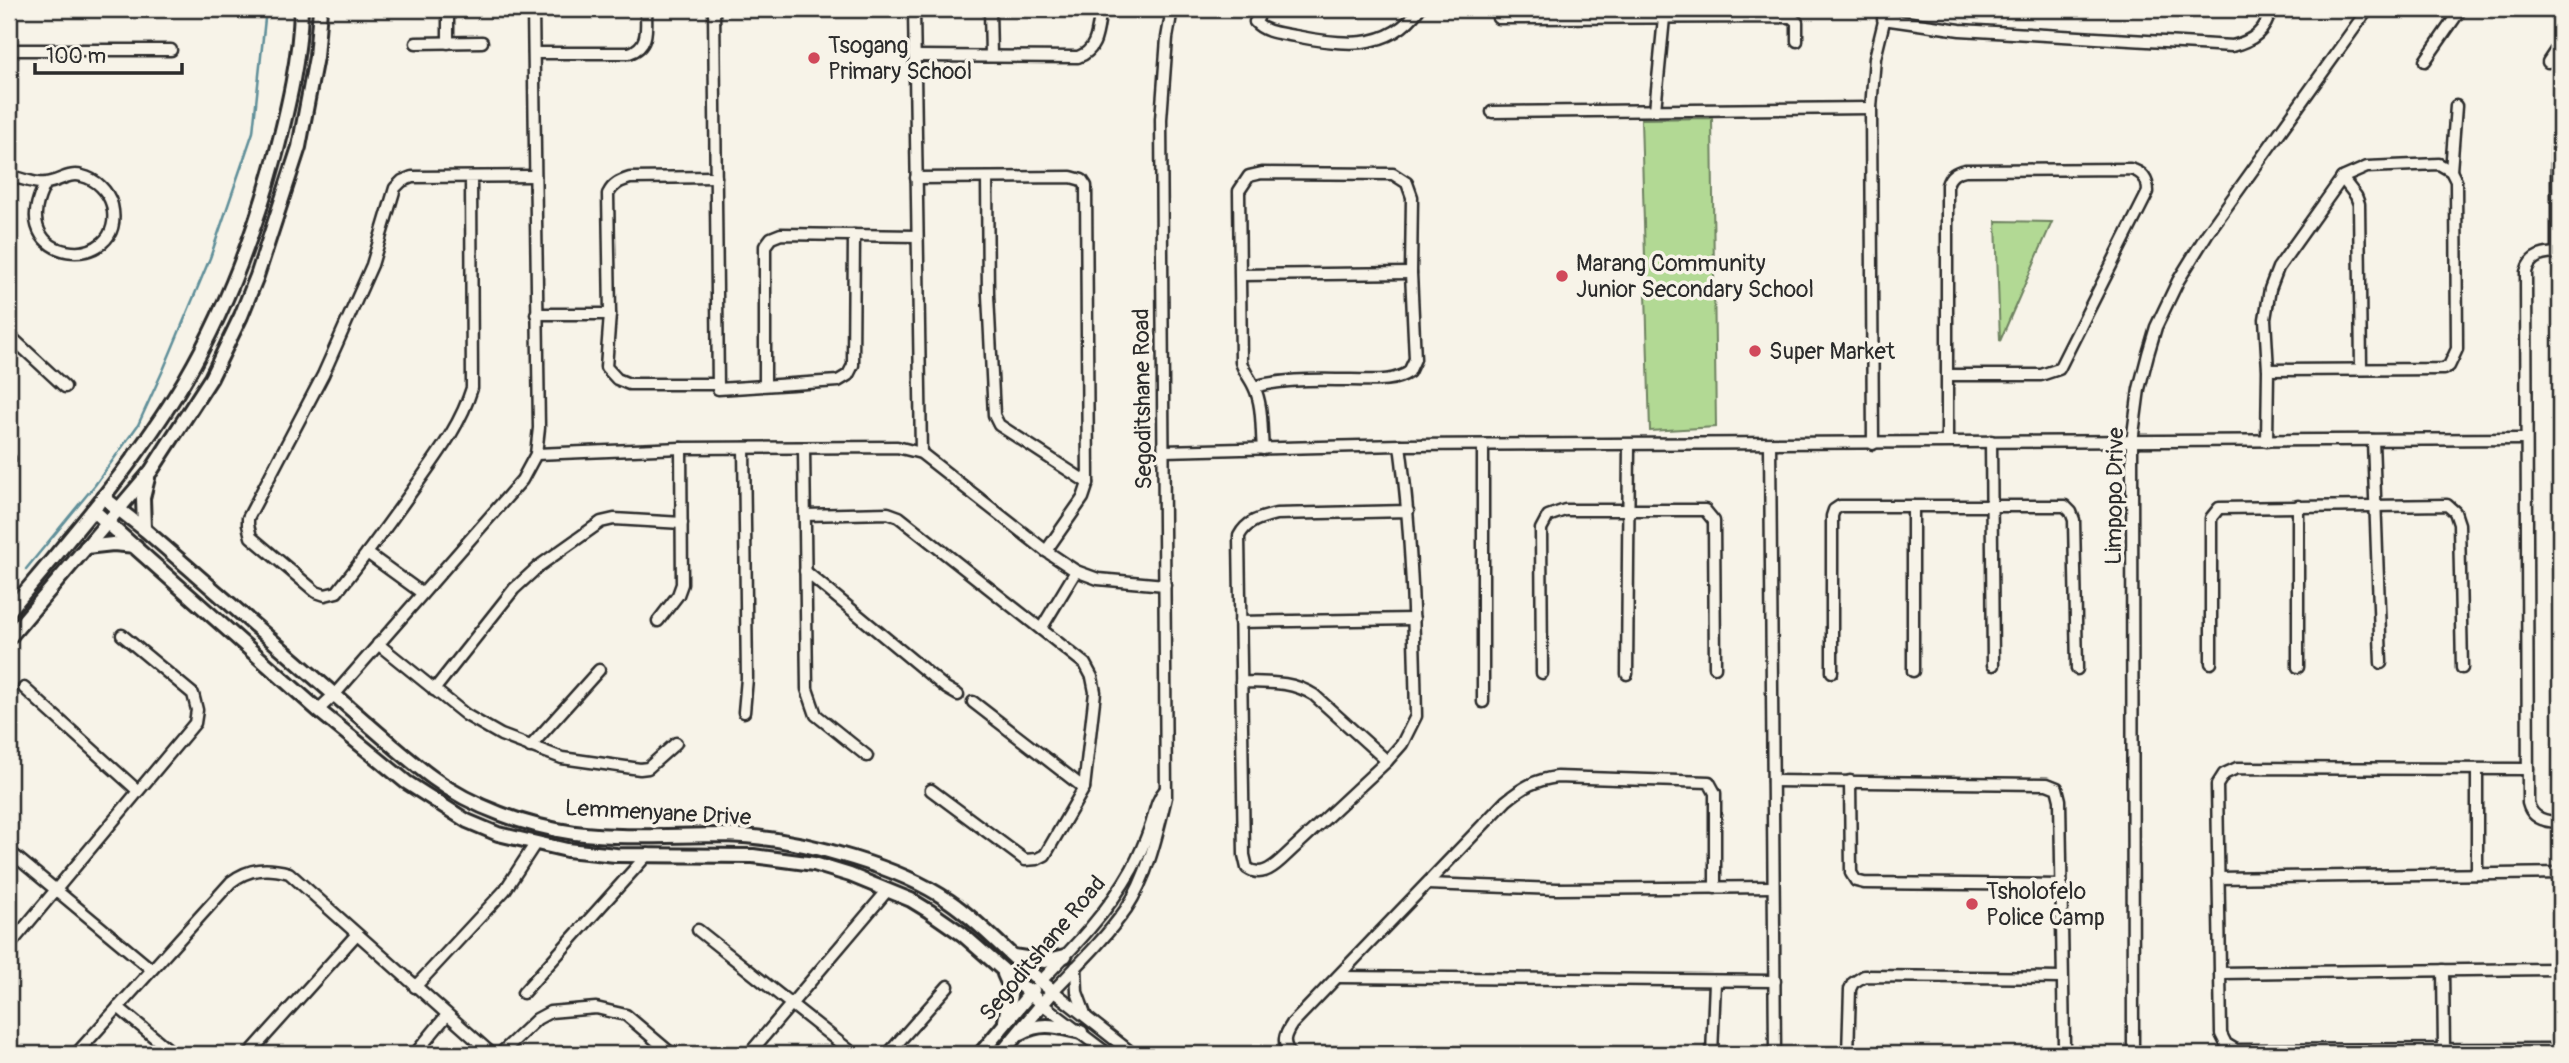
<svg xmlns="http://www.w3.org/2000/svg" width="2569" height="1063" font-family="Pangolin,sans-serif">
	<style>
		.green { fill: #b2d994; stroke: #6e8260; stroke-width: 2 }
		.lines { fill: none; stroke-linecap: round; stroke-linejoin: round }
		.stream { stroke: #608f99; stroke-width: 2.5 }
		.minor-casing { stroke: #2b2b2b; stroke-width: 15 }
		.major-casing { stroke: #2b2b2b; stroke-width: 18 }
		.minor { stroke: #f7f3e8; stroke-width: 10 }
		.major { stroke: #f7f3e8; stroke-width: 12 }
		.poi-dot { fill: #d1495b; stroke: #f7f3e8; stroke-width: 2.5 }
		.labels { text-anchor: middle; stroke-width: 7; stroke-linejoin: round; paint-order: stroke }
		.poi-label { font-size: 23px; fill: #2b2b2b; stroke: #f7f3e8; text-anchor: start }
		.street-label { font-size: 23px; fill: #2b2b2b; stroke: #f7f3e8 }
	</style>
	<rect width="100%" height="100%" fill="#f7f3e8"/>
	<filter id="ink" filterUnits="userSpaceOnUse"><feTurbulence type="fractalNoise" baseFrequency=".0143" numOctaves="2"/><feDisplacementMap in="SourceGraphic" scale="14" xChannelSelector="R" yChannelSelector="G"/><feConvolveMatrix kernelMatrix="1 2 1 2 8 2 1 2 1" color-interpolation-filters="sRGB"/></filter>
	<g filter="url(#ink)">
		<g class="green">
			<polygon points="1712,118 1716,427 1650,431 1641,119"/>
			<polygon points="1996,221 2052,222 2000,341"/>
		</g>
		<g class="lines">
			<polyline class="stream" points="26,569 95,485 138,425 164,368 210,258 253,132 266,9"/>
			<defs>
				<g id="minor">
					<polyline points="448,9 448,43"/>
					<polyline points="714,9 718,389 838,381 848,375 853,365 854,235"/>
					<polyline points="914,9 921,453"/>
					<polyline points="990,9 991,56"/>
					<path d="M1259,9L1258,18L1255,22C1265,33 1281,33 1295,36C1340,45 1389,52 1419,9"/>
					<polyline points="1498,18 1791,17 1797,22 1797,41"/>
					<path d="M1883,19L1960,30L2232,46C2253,41 2266,31 2271,9"/>
					<polyline points="416,43 482,42"/>
					<polyline points="9,50 171,50"/>
					<path d="M534,53H629C650,47 646,27 646,9"/>
					<path d="M915,56L1078,57C1099,50 1097,28 1101,9"/>
					<polyline points="2425,61 2461,9"/>
					<polyline points="2548,62 2560,44"/>
					<polyline points="1655,110 1664,18"/>
					<polyline points="1492,112 1871,108"/>
					<polyline points="2557,147 2557,253"/>
					<polyline points="2451,171 2456,106"/>
					<path d="M9,176C20,177 35,185 46,183C59,182 68,172 82,176C96,179 108,191 112,205C128,276 0,265 46,183"/>
					<path d="M471,177L472,388C460,427 435,458 412,491C388,525 363,559 337,592L325,595L316,592L251,537L248,525V518L323,375L372,265L395,188L402,181L412,177L535,176"/>
					<path d="M716,177L630,178C620,181 613,184 608,194L610,314L606,367L617,379L629,384H718"/>
					<polyline points="916,178 1071,177 1082,180 1086,186 1088,483 1083,498 1046,551"/>
					<polyline points="987,178 988,295 994,415 999,425 1088,483"/>
					<polyline points="2342,178 2356,196 2359,204 2361,368"/>
					<path d="M2560,253C2545,253 2530,255 2526,272L2528,803C2532,819 2546,822 2560,822"/>
					<polyline points="1241,275 1411,273"/>
					<polyline points="536,314 610,314"/>
					<polyline points="9,335 65,387"/>
					<polyline points="765,384 765,246 771,238 781,234 917,236"/>
					<path d="M1254,387C1286,378 1319,380 1351,380C1371,380 1393,383 1409,372L1415,359L1411,273L1412,197L1407,183L1393,174L1262,173L1249,176L1239,191L1241,362C1244,372 1250,378 1254,387C1263,405 1261,429 1263,449"/>
					<polyline points="2373,440 2381,663"/>
					<path d="M1947,441V185C1950,175 1956,172 1965,170L2130,169C2143,172 2148,180 2148,192L2059,369L2041,375H1947"/>
					<polyline points="1991,441 1993,665"/>
					<polyline points="2267,441 2268,370 2265,319 2270,289 2278,268 2342,178 2367,167 2439,164 2451,171 2456,181 2457,349 2449,366 2443,369 2268,370"/>
					<polyline points="1770,444 1775,1054"/>
					<polyline points="1873,444 1871,108 1875,58 1887,9"/>
					<path d="M1400,445C1412,535 1414,625 1416,716L1402,744L1387,761L1281,860C1271,869 1260,877 1247,868L1244,855L1239,536C1247,521 1260,518 1276,514L1408,511"/>
					<polyline points="1483,445 1483,702"/>
					<polyline points="744,448 747,678 744,712"/>
					<polyline points="804,448 807,689 816,715 867,756"/>
					<polyline points="1164,451 1400,445 2526,439"/>
					<polyline points="536,454 681,448 897,447 921,453 1046,551 1076,571 1098,579 1165,585"/>
					<polyline points="9,458 10,459"/>
					<polyline points="1913,506 1913,671"/>
					<polyline points="2298,506 2298,667"/>
					<polyline points="805,515 888,513 899,517 1085,664 1092,677 1095,692 1084,788 1045,855 1037,859 1025,860 931,790"/>
					<polyline points="367,553 422,593"/>
					<polyline points="805,571 946,688 958,695"/>
					<polyline points="658,621 678,595 682,584 681,448"/>
					<polyline points="1240,622 1414,619"/>
					<polyline points="1041,629 1076,571"/>
					<polyline points="378,644 466,715 501,735 562,758 640,769 648,768 676,743"/>
					<polyline points="2211,663 2211,518 2219,508 2447,505 2455,512 2459,524 2462,668"/>
					<polyline points="1832,672 1832,516 1834,510 1840,506 2065,506 2071,512 2074,520 2077,669"/>
					<polyline points="1542,673 1541,529 1548,516 1565,510 1705,510 1714,521 1715,667"/>
					<polyline points="1627,674 1629,445"/>
					<path d="M1241,682C1268,683 1290,680 1314,695L1387,761"/>
					<polyline points="24,688 137,790"/>
					<polyline points="434,690 514,589 539,566 601,522 614,519 682,523"/>
					<polyline points="973,702 1084,788"/>
					<polyline points="318,710 335,694 522,480 536,454 539,428 533,9"/>
					<polyline points="530,747 599,670"/>
					<polyline points="2528,769 2237,768 2224,774 2217,785 2221,1034 2226,1044 2236,1050 2560,1049"/>
					<polyline points="2477,771 2477,874"/>
					<polyline points="1773,781 2047,784 2057,788 2060,800 2064,1045 2062,1054"/>
					<polyline points="1850,781 1851,873 1856,881 1864,883 2061,885"/>
					<polyline points="9,851 151,969"/>
					<polyline points="2218,878 2560,873"/>
					<polyline points="1427,884 1557,889 1773,887"/>
					<polyline points="698,930 854,1054"/>
					<polyline points="9,946 195,723 197,710 193,694 122,635"/>
					<polyline points="1076,967 1077,992 1085,1014"/>
					<polyline points="2443,970 2444,1049"/>
					<polyline points="2220,973 2560,969"/>
					<polyline points="1339,977 1775,981"/>
					<path d="M1040,982C1074,947 1108,912 1132,869C1139,856 1146,839 1151,825C1155,813 1156,800 1165,790"/>
					<polyline points="415,987 505,890 535,844"/>
					<polyline points="523,993 648,854"/>
					<polyline points="1042,1004 1108,1054"/>
					<polyline points="118,1007 174,1054"/>
					<path d="M76,1054L231,882C249,868 267,867 289,873L492,1054"/>
					<polyline points="249,1054 356,935"/>
					<polyline points="415,1054 447,1015"/>
					<polyline points="500,1054 537,1019 550,1012 596,1008 626,1015 672,1054"/>
					<polyline points="749,1054 887,891"/>
					<polyline points="888,1054 948,986"/>
					<path d="M1133,1054L1053,991C1078,965 1105,939 1126,909C1148,876 1157,835 1166,797L1161,119L1167,38L1172,9"/>
					<path d="M1290,1054C1282,1042 1284,1036 1292,1024L1506,801C1523,787 1535,780 1557,777L1709,782L1715,793V888"/>
					<polyline points="1712,1054 1715,982"/>
					<polyline points="1848,1054 1850,989 1853,983 1864,976 2062,978"/>
					<polyline points="2133,1054 2132,442 2139,389 2148,354 2156,327 2178,281 2207,234 2368,9"/>
				</g>
				<g id="major">
					<path d="M103,497L144,529L392,745C405,756 419,768 433,778C472,807 526,826 575,833C624,839 673,835 723,835C767,836 811,845 853,858C886,868 920,881 949,901C987,927 1016,964 1053,991L1001,1054"/>
					<polyline points="93,510 318,710 406,782 467,821 498,834 567,850 616,855 753,856 814,864 850,875 911,900 929,911 962,934 1042,1004"/>
					<polyline points="144,529 143,498 148,478"/>
					<polyline points="86,547 113,544 136,546"/>
					<path d="M9,611C71,537 136,463 185,380C226,310 255,232 276,154C288,108 300,57 301,9"/>
					<polyline points="9,638 151,471 211,378 241,316 257,276 299,147 316,57 320,9"/>
					<polyline points="1013,956 1045,961 1065,956"/>
					<polyline points="1004,974 1011,990 1005,1021"/>
					<path d="M1021,1033C1042,1021 1058,1027 1081,1032"/>
					<polyline points="980,1054 1033,990"/>
				</g>
			</defs>
			<use href="#minor" class="minor-casing"/>
			<use href="#major" class="major-casing"/>
			<use href="#minor" class="minor"/>
			<use href="#major" class="major"/>
		</g>
	</g>
	<g class="poi-dot">
		<circle cx="814" cy="58" r="7"/>
		<circle cx="1562" cy="276" r="7"/>
		<circle cx="1755" cy="351" r="7"/>
		<circle cx="1972" cy="904" r="7"/>
	</g>
	<g class="labels">
		<g class="poi-label">
			<text x="828" y="53">Tsogang<tspan x="828" dy="26">Primary School</tspan></text>
			<text x="1576" y="271">Marang Community<tspan x="1576" dy="26">Junior Secondary School</tspan></text>
			<text x="1769" y="359">Super Market</text>
			<text x="1986" y="899">Tsholofelo<tspan x="1986" dy="26">Police Camp</tspan></text>
		</g>
		<g class="street-label">
			<text transform="translate(1142 399) rotate(-91)" y="8">Segoditshane Road</text>
			<text transform="translate(2114 496) rotate(-89)" y="8">Limpopo Drive</text>
			<text transform="translate(658 812) rotate(3)" y="8">Lemmenyane Drive</text>
			<text transform="translate(1042 948) rotate(-50)" y="8">Segoditshane Road</text>
		</g>
	</g>
	<rect width="2569" height="1063" fill="none" stroke="#f7f3e8" stroke-width="35"/>
	<rect x="18" y="18" width="2534" height="1028" fill="none" stroke="#2b2b2b" stroke-width="2.5" filter="url(#ink)"/>
	<path d="M35 63v10h147v-10" fill="none" stroke="#2b2b2b" stroke-width="3.5"/>
	<text x="46" y="63" font-size="21" fill="#2b2b2b" stroke="#f7f3e8" stroke-width="5" paint-order="stroke">100 m</text>
</svg>
